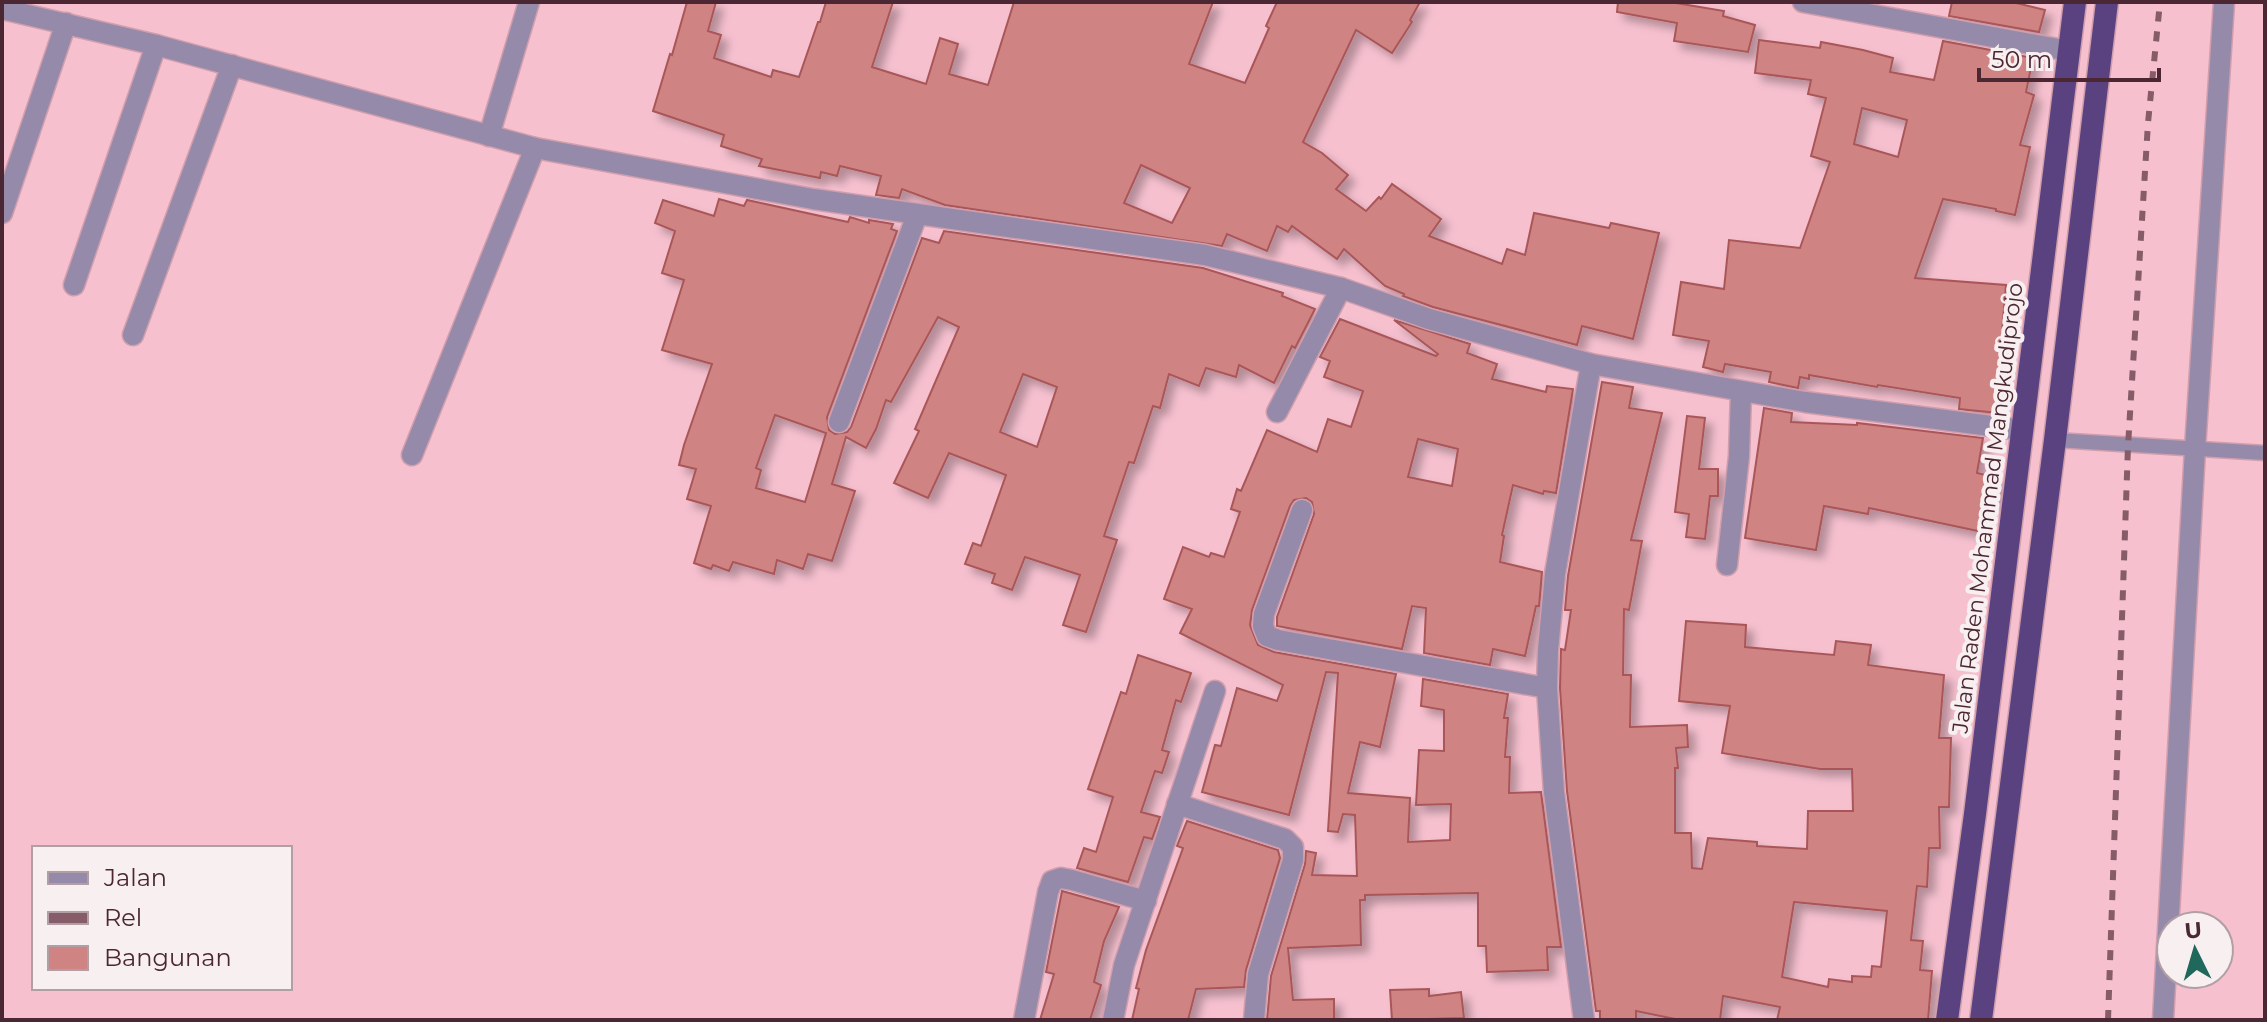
<svg xmlns="http://www.w3.org/2000/svg" width="2267" height="1022" font-family="Montserrat,sans-serif">
	<style>
		.building { fill: #cf8483; stroke: #aa5758; stroke-width: 2; fill-rule: evenodd; filter: url(#shadow) }
		.lines { fill: none; stroke-linecap: round; stroke-linejoin: round }
		.service-casing { stroke: #d09eac; stroke-width: 17 }
		.minor-casing { stroke: #d09eac; stroke-width: 23 }
		.tertiary-casing { stroke: #d09eac; stroke-width: 23 }
		.trunk-casing { stroke: #d09eac; stroke-width: 25 }
		.service { stroke: #958aaa; stroke-width: 14 }
		.minor { stroke: #958aaa; stroke-width: 20 }
		.tertiary { stroke: #958aaa; stroke-width: 20 }
		.trunk { stroke: #5a4280; stroke-width: 22 }
		.rail { stroke: #865c69; stroke-width: 6; stroke-dasharray: 10 10; stroke-linecap: butt }
		.labels { text-anchor: middle; stroke-width: 8; stroke-linejoin: round; paint-order: stroke }
		.street-label { font-size: 22px; fill: #4a2732; stroke: #f8eff1 }
	</style>
	<defs>
		<filter id="shadow"><feDropShadow dx="7" dy="7" stdDeviation="4" flood-color="#0004"/></filter>
	</defs>
	<rect width="100%" height="100%" fill="#f6c0cf"/>
	<g class="building">
		<path d="M687,2H716L708,31L721,35L714,58L771,77L773,70L799,77L818,22H820L826,2H893L872,67L926,84L940,38L958,44L949,74L988,85L1014,2H1213L1189,64L1245,83L1269,28L1266,26L1277,2H1420L1410,20L1412,22L1392,53L1356,30L1303,142L1322,153L1348,175L1336,189L1366,211L1379,197L1381,199L1392,184L1441,219L1429,236L1502,264L1507,249L1525,255L1534,213L1609,228L1611,223L1659,233L1633,339L1582,326L1577,345L1433,307L1403,296L1404,294L1385,286L1344,249L1337,259L1292,226L1288,232L1277,226L1267,251L1227,234L1222,246L945,205L902,189L899,198L876,195L881,176L840,166L837,176L821,172L820,178L759,166L762,159L721,146L724,135L653,111L670,54L672,55ZM1141,165L1190,188L1172,223L1124,203Z"/>
		<polygon points="1618,2 1670,2 1724,11 1723,16 1755,25 1748,52 1674,41 1677,23 1617,12"/>
		<polygon points="1952,2 2012,2 2045,10 2039,32 1949,16"/>
		<path d="M1759,40L1820,48L1821,42L1863,50L1893,58L1890,72L1934,80L1943,41L2033,58L2026,92L2034,95L2020,145L2030,147L2015,215L1996,211V209L1943,199L1915,278L2006,285L2000,356L2004,357L1998,413L1959,409L1960,398L1878,385L1877,387L1809,375V379L1800,377L1798,388L1769,382L1771,372L1725,364L1723,372L1703,367L1709,341L1673,335L1681,282L1724,289L1729,240L1800,248L1830,162L1811,156L1826,98L1808,94L1811,80L1755,73ZM1862,108L1907,120L1898,157L1854,144Z"/>
		<path d="M719,199L744,206L747,200L848,222L850,217L869,223V220L893,224L891,229L897,231L827,417L829,430L835,434L847,432L851,427L922,238L939,243L944,231L1203,268L1283,293L1282,296L1315,309L1295,348L1292,346L1274,383L1239,365L1236,377L1206,368L1199,386L1169,374L1160,408L1153,406L1134,463L1129,462L1104,536L1117,540L1086,632L1063,625L1080,575L1025,557L1012,590L992,583L995,574L965,564L973,543L981,546L1006,475L949,453L928,498L894,483L919,431L915,429L959,327L938,317L891,402L886,400L876,429L866,448L846,437L832,484L855,491L832,561L808,554L803,569L777,560L774,574L733,562L729,571L713,565L711,569L694,563L711,506L687,499L696,469L679,465L684,445L712,364L662,350L684,280L662,273L675,231L655,223L663,200L714,216ZM1023,374L1057,387L1037,447L1000,432ZM775,415L826,433L805,502L756,488L761,470L756,468Z"/>
		<path d="M1340,319L1436,356L1438,354L1394,320L1470,344L1467,353L1497,364L1492,379L1546,392L1547,386L1573,389L1556,493L1544,491L1543,494L1513,485L1502,535L1504,536L1500,562L1542,572L1539,606H1536L1525,656L1493,649L1490,665L1424,653L1426,608L1412,606L1402,649L1277,626V617L1314,514L1312,502L1306,498L1294,500L1290,506L1252,610L1250,625L1258,645L1274,652L1396,674L1380,747L1360,742L1348,793L1410,798L1408,842L1450,840L1451,804L1416,805L1419,750L1444,751V710L1421,706L1423,679L1508,694L1504,718H1508L1505,757H1510L1509,793L1541,792L1561,947H1547L1548,970L1487,972L1486,946H1478V893L1365,895V900H1360L1361,945L1288,948L1293,1000L1334,999V1020H1267L1271,976L1305,864L1306,851L1316,853L1312,875L1357,876L1355,815L1343,814L1338,832L1328,831L1338,673L1326,672L1289,815L1202,792L1215,745L1221,746L1237,688L1277,701L1283,685L1180,633L1192,609L1164,599L1183,547L1209,557L1211,553L1224,557L1240,512L1231,509L1237,489L1241,491L1267,430L1317,452L1328,419L1351,427L1363,391L1324,377L1330,361L1320,357ZM1418,439L1458,449L1452,486L1408,477Z"/>
		<path d="M1602,382L1633,387L1629,408L1662,413L1631,540L1642,541L1629,610L1624,609L1623,675H1631L1630,727L1687,725L1688,747L1676,748L1678,768H1675V833H1691L1692,868L1702,869L1708,838L1757,842V846L1807,849L1808,811H1853L1852,769H1820L1722,753L1730,706L1679,701L1686,621L1746,625L1745,647L1834,655L1836,641L1871,645L1868,665L1944,675L1939,738H1951L1949,807H1939L1940,848H1929L1927,887L1917,886L1911,940L1923,941L1920,970L1932,971L1928,1020H1777L1780,1007L1723,996L1720,1020H1680L1636,1011V1020H1600V1011H1596L1567,791L1560,688L1561,649L1565,650L1571,610H1565L1568,576ZM1794,902L1887,911L1881,967L1872,966L1871,977L1852,976V982L1829,979L1828,987L1782,977Z"/>
		<polygon points="1764,408 1792,413 1791,422 1857,425 1857,423 1983,438 1977,473 1999,478 1993,502 1985,500 1978,531 1869,508 1868,514 1824,506 1816,550 1745,538"/>
		<polygon points="1687,416 1705,418 1699,469 1718,469 1718,496 1710,496 1705,539 1686,537 1689,514 1675,512"/>
		<polygon points="1138,655 1191,673 1181,702 1176,700 1162,750 1169,752 1162,773 1155,771 1141,812 1160,817 1152,839 1144,837 1128,882 1077,868 1084,848 1096,852 1113,797 1088,789 1121,692 1126,694"/>
		<polygon points="1187,821 1278,850 1280,858 1246,970 1244,987 1196,989 1188,1020 1132,1020 1139,989 1136,988 1146,950 1183,848 1177,846"/>
		<polygon points="1062,891 1119,907 1104,941 1094,982 1101,985 1090,1020 1040,1020 1054,974 1046,972"/>
		<polygon points="1429,989 1429,996 1461,992 1464,1018 1392,1020 1390,990"/>
	</g>
	<g class="lines">
		<defs>
			<polyline id="service" points="2055,440 2265,453"/>
			<g id="minor">
				<polyline points="2,9 156,45 535,148 813,199 1205,255 1341,288 1429,319 1591,364 1805,402 2022,430"/>
				<polyline points="489,136 529,2"/>
				<polyline points="2,213 66,23"/>
				<polyline points="74,285 156,45"/>
				<polyline points="133,335 232,65"/>
				<polyline points="1277,412 1341,288"/>
				<polyline points="839,422 917,215"/>
				<polyline points="412,455 535,148"/>
				<polyline points="1302,510 1264,614 1263,626 1267,636 1278,640 1547,688"/>
				<polyline points="1727,565 1739,456 1741,392"/>
				<polyline points="1177,804 1285,839 1293,847 1293,860 1258,974 1254,1020"/>
				<polyline points="1024,1020 1048,892 1052,881 1061,878 1072,880 1146,901"/>
				<polyline points="1113,1020 1124,965 1215,691"/>
				<polyline points="1584,1020 1554,792 1547,688 1548,650 1555,574 1591,364"/>
				<polyline points="2163,1020 2195,449 2224,2"/>
			</g>
			<polyline id="tertiary" points="1803,2 2069,51"/>
			<g id="trunk">
				<polyline points="1947,1020 1975,814 2075,2"/>
				<polyline points="1981,1020 2055,440 2107,2"/>
			</g>
		</defs>
		<use href="#service" class="service-casing"/>
		<use href="#minor" class="minor-casing"/>
		<use href="#tertiary" class="tertiary-casing"/>
		<use href="#trunk" class="trunk-casing"/>
		<use href="#service" class="service"/>
		<use href="#minor" class="minor"/>
		<use href="#tertiary" class="tertiary"/>
		<use href="#trunk" class="trunk"/>
		<polyline class="rail" points="2108,1020 2128,446 2148,123 2160,2"/>
	</g>
	<g class="labels">
		<g class="street-label">
			<text transform="translate(1987 508) rotate(-83)" y="8">Jalan Raden Mohammad Mangkudiprojo</text>
		</g>
	</g>
	<rect width="2267" height="1022" fill="none" stroke="#4a2732" stroke-width="8"/>
	<rect x="32" y="846" width="260" height="144" fill="#f8eff1" stroke="#b29fa5" stroke-width="2"/>
	<rect x="48" y="872" width="40" height="12" fill="#958aaa" stroke="#b29fa5" stroke-width="2"/>
	<text x="104" y="886" font-size="24" fill="#4a2732">Jalan</text>
	<rect x="48" y="912" width="40" height="12" fill="#865c69" stroke="#b29fa5" stroke-width="2"/>
	<text x="104" y="926" font-size="24" fill="#4a2732">Rel</text>
	<rect x="48" y="946" width="40" height="24" fill="#cf8483" stroke="#b29fa5" stroke-width="2"/>
	<text x="104" y="966" font-size="24" fill="#4a2732">Bangunan</text>
	<g transform="translate(2195 950) rotate(355)"><circle r="38" fill="#f8eff1" stroke="#b29fa5" stroke-width="2"/>
	<path d="M0-6L14 30L0 20L-14 30Z" fill="#20675c"/>
	<text y="-12" font-size="22" font-weight="bold" text-anchor="middle" fill="#4a2732">U</text>
	</g>
	<path d="M1979 68v12h180v-12" fill="none" stroke="#4a2732" stroke-width="4"/>
	<text x="1991" y="68" font-size="24" fill="#4a2732" stroke="#f8eff1" stroke-width="6" paint-order="stroke">50 m</text>
</svg>
